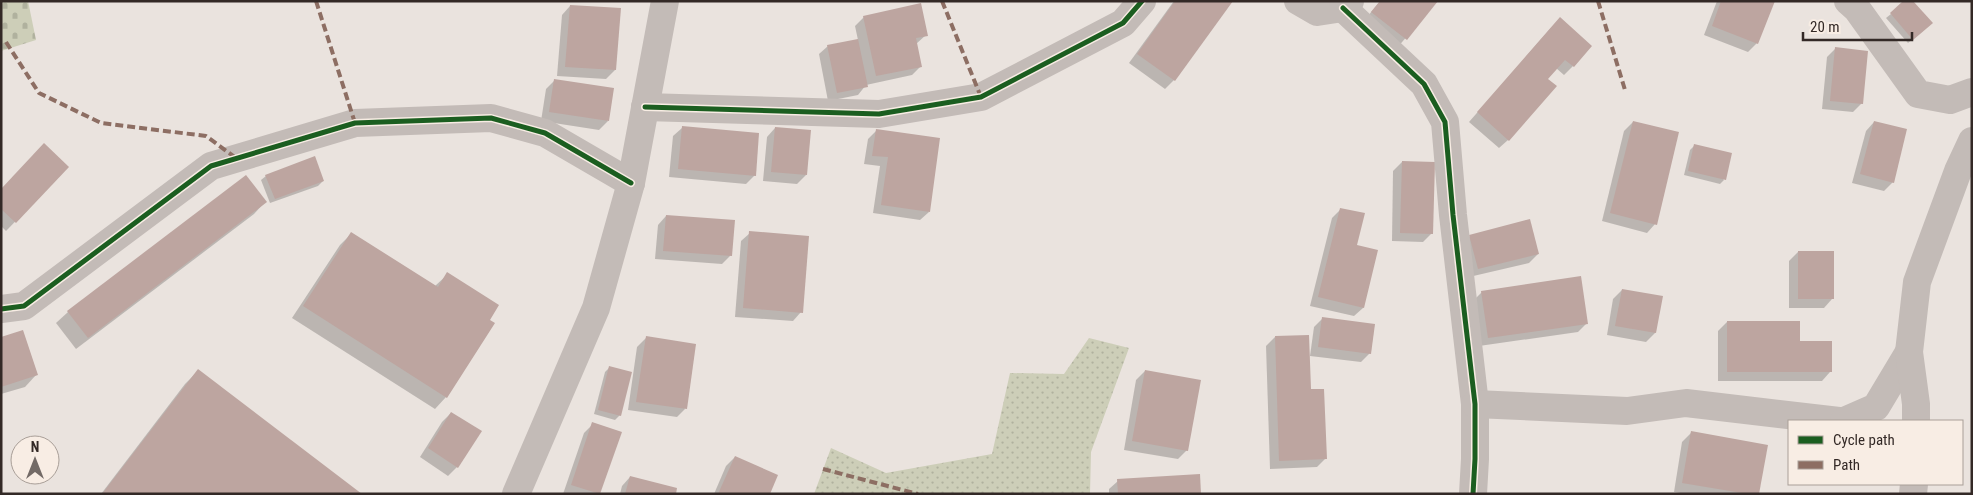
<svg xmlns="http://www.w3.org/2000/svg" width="1973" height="495" font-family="'Roboto Condensed',sans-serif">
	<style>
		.grass { fill: url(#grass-dots) }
		.cemetery { fill: url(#cemetery-stones) }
		.shadow { fill: #0003 }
		.building { fill: #bda5a0 }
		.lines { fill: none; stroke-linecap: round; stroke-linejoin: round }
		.minor { stroke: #c3bbb7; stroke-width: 28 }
		.tertiary { stroke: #c3bbb7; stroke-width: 28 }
		.quiet { stroke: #8d6e63; stroke-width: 4; stroke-dasharray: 8 4; stroke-linecap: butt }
		.cycleway-casing { stroke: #f8ede4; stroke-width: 8 }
		.cycleway { stroke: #1b5e20; stroke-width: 5 }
	</style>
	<defs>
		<pattern id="grass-dots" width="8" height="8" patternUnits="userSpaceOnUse" patternTransform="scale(1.25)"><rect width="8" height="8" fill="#cdceb8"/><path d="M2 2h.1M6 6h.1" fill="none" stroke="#b0b19e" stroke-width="1.8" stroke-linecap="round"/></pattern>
		<pattern id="cemetery-stones" width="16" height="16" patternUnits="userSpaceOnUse" patternTransform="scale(1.25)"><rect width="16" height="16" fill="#cdceb8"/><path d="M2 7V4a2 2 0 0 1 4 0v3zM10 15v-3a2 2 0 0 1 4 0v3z" fill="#b0b19e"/></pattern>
	</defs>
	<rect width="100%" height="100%" fill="#eae3de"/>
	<polygon class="grass" points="1089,338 1129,348 1091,452 1090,494 814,494 831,448 886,473 992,454 1010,373 1064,374"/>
	<polygon class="cemetery" points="1,1 28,1 36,40 1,51"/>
	<g class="shadow">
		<polygon points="1174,1 1232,1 1174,80 1165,89 1129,63"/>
		<polygon points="1380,1 1437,1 1397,48 1364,21"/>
		<polygon points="1717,1 1774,1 1757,43 1748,52 1704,35"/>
		<polygon points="570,6 615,70 606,79 557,76 562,15"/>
		<polygon points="1891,14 1926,28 1908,43 1886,18"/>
		<polygon points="864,17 926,35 916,44 921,66 912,75 866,85 858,95 828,101 819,54 828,46 858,40 855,26"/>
		<polygon points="1551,28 1573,66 1564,75 1556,68 1546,79 1508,140 1499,148 1469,122"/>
		<polygon points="1836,48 1862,103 1853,112 1822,109 1827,57"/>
		<polygon points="555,80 608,121 599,130 541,121 546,89"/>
		<polygon points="1633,122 1655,224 1647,233 1602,221 1624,131"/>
		<polygon points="1874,122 1893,182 1884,191 1852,183 1866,131"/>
		<polygon points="682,128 755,175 746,184 669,177 673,136"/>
		<polygon points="775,128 806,175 797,184 763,181 767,137"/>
		<polygon points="877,130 929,212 920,220 873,213 880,166 864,164 868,139"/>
		<polygon points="1695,145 1724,180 1720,184 1684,175 1690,150"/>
		<polygon points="1402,162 1432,233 1423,242 1392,241 1393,171"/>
		<polygon points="68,167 6,231 1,226 1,190"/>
		<polygon points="266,176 323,181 318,186 270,203 261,180"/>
		<polygon points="265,202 254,214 76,349 56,323 68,312"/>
		<polygon points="1341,209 1356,246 1363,308 1354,316 1310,306 1332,218"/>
		<polygon points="666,216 731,255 722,264 655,259 658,225"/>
		<polygon points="750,233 801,312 793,321 735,317 741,241"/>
		<polygon points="351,234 435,286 448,274 446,397 435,409 292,318 340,245"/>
		<polygon points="1470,236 1538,254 1529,263 1469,277 1461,245"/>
		<polygon points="1798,252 1832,299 1824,308 1789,308 1789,261"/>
		<polygon points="1622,290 1661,297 1655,333 1646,342 1607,335 1613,299"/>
		<polygon points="1482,292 1587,323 1578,332 1479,346 1473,301"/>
		<polygon points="1323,318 1370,353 1361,362 1310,356 1314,327"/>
		<polygon points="1727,322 1799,342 1830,372 1822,381 1718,381 1718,331"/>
		<polygon points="1275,337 1310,391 1326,458 1317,467 1270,469 1266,346"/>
		<polygon points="1,338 36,375 25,387 1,394"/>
		<polygon points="646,338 685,409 677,417 628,410 637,347"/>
		<polygon points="609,368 620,415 615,420 594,414 605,372"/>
		<polygon points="198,371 360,494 101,494 185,384"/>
		<polygon points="1145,371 1187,450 1178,459 1124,450 1136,380"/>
		<polygon points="451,413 457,467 448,476 420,457 442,422"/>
		<polygon points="593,424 620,433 599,494 563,494 584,433"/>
		<polygon points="1691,433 1758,494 1687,494 1674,492 1682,442"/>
		<polygon points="735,457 768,494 714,494 726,466"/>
		<polygon points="630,477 674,494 620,494 622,486"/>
		<polygon points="1118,481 1200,494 1109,494 1109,489"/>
	</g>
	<g class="building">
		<polygon points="1175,1 1233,1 1175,81 1137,54"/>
		<polygon points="1380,1 1438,1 1407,40 1371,12"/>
		<polygon points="1721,1 1775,1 1758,44 1712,26"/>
		<polygon points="1903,1 1913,1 1933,23 1913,40 1890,13"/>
		<polygon points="921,3 928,36 916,38 922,67 876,76 863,16"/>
		<polygon points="570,5 621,8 616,70 565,67"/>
		<polygon points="1560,17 1592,46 1574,67 1565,60 1548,79 1557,86 1509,141 1477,112"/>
		<polygon points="858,39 868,87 837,93 827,45"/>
		<polygon points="1835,47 1868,51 1863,104 1830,101"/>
		<polygon points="554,79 614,88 609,121 549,112"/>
		<polygon points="1633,121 1679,132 1657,225 1610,213"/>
		<polygon points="1874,121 1907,129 1894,183 1860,174"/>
		<polygon points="682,126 759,133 756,176 678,169"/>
		<polygon points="775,127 811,130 807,175 771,172"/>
		<polygon points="876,129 940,138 930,212 881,205 888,157 872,156"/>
		<polygon points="44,143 69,167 16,223 1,209 1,189"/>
		<polygon points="1694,144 1732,153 1726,180 1688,171"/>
		<polygon points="315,156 324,181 275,199 265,175"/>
		<polygon points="1402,161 1435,162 1433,234 1400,233"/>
		<polygon points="246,175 267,202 88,338 67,311"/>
		<polygon points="1340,208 1365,213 1357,245 1378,250 1364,308 1318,297"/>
		<polygon points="666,215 735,220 732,256 663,251"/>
		<polygon points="1530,219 1539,254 1478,269 1469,235"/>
		<polygon points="749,231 809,236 803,313 743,308"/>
		<polygon points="351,232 438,287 447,272 499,305 490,320 495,323 447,398 303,306"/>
		<rect x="1798" y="251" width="36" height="48"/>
		<polygon points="1581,276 1588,324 1488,338 1481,291"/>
		<polygon points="1622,289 1663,296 1656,333 1615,326"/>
		<polygon points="1322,317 1375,324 1371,354 1318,347"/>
		<polygon points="1727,321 1800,321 1800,341 1832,341 1832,372 1727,372"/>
		<polygon points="23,330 38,375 1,387 1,337"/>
		<polygon points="1309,335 1311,389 1324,389 1327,459 1279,461 1275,336"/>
		<polygon points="646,336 696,344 687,409 636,402"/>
		<polygon points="609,366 632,372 621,416 598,410"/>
		<polygon points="198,369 362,494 102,494"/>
		<polygon points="1145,370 1201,380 1188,451 1132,441"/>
		<polygon points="451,412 482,431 458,468 428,448"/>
		<polygon points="592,422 622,432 600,494 571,485"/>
		<polygon points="1691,431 1768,445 1759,494 1748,494 1682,483"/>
		<polygon points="735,456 778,475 770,494 718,494"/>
		<polygon points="1200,474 1201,494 1118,494 1117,479"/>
		<polygon points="630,476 677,488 676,494 625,494"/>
	</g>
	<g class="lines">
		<g class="minor">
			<polyline points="1298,1 1317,12 1343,8 1350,1"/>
			<polyline points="1848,1 1857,9 1918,94 1950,100 1972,92"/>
			<polyline points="1343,8 1424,84 1445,122 1453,215 1475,404 1475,459 1473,494"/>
			<polyline points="645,107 879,114 981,97 1123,23 1142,1"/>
			<polyline points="1,309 24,306 211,166 355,123 491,118 545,133 631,183"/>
			<polyline points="1475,404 1627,411 1686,403 1839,421"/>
			<polyline points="1844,421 1876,407 1909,352"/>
			<polyline points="1916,421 1916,404 1909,352 1917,282 1958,171 1972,141"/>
			<polyline points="1913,494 1914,484"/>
		</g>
		<polyline class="tertiary" points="516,494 596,308 631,183 665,1"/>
		<g class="quiet">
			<polyline points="316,1 355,123"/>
			<polyline points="942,1 981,97"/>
			<polyline points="1598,1 1625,90"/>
			<polyline points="6,42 39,93 101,123 206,136 236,158"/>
			<polyline points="823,469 918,494"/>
		</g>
		<defs>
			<g id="cycleway">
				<polyline points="1343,8 1424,84 1445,122 1453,215 1475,404 1475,459 1473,494"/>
				<polyline points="645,107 879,114 981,97 1123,23 1142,1"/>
				<polyline points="1,309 24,306 211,166 355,123 491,118 545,133 631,183"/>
			</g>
		</defs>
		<use href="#cycleway" class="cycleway-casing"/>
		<use href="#cycleway" class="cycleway"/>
	</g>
	<rect width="1973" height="495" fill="none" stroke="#332926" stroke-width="5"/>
	<rect x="1788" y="420" width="175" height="65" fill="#f8ede4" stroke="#a99f98"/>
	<rect x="1798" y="436" width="25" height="8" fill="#1b5e20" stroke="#a99f98"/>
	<text x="1833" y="445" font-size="15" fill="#332926">Cycle path</text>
	<rect x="1798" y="461" width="25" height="8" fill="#8d6e63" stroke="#a99f98"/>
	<text x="1833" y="470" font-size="15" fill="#332926">Path</text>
	<g transform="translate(35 460)"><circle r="24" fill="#f8ede4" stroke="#a99f98"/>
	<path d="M0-4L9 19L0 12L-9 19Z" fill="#736a66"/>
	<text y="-8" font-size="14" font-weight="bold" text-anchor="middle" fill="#332926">N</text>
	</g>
	<path d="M1803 32v8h109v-8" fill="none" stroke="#332926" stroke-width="2.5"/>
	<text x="1810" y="32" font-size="15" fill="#332926" stroke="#f8ede4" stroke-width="4" paint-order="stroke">20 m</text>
</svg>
